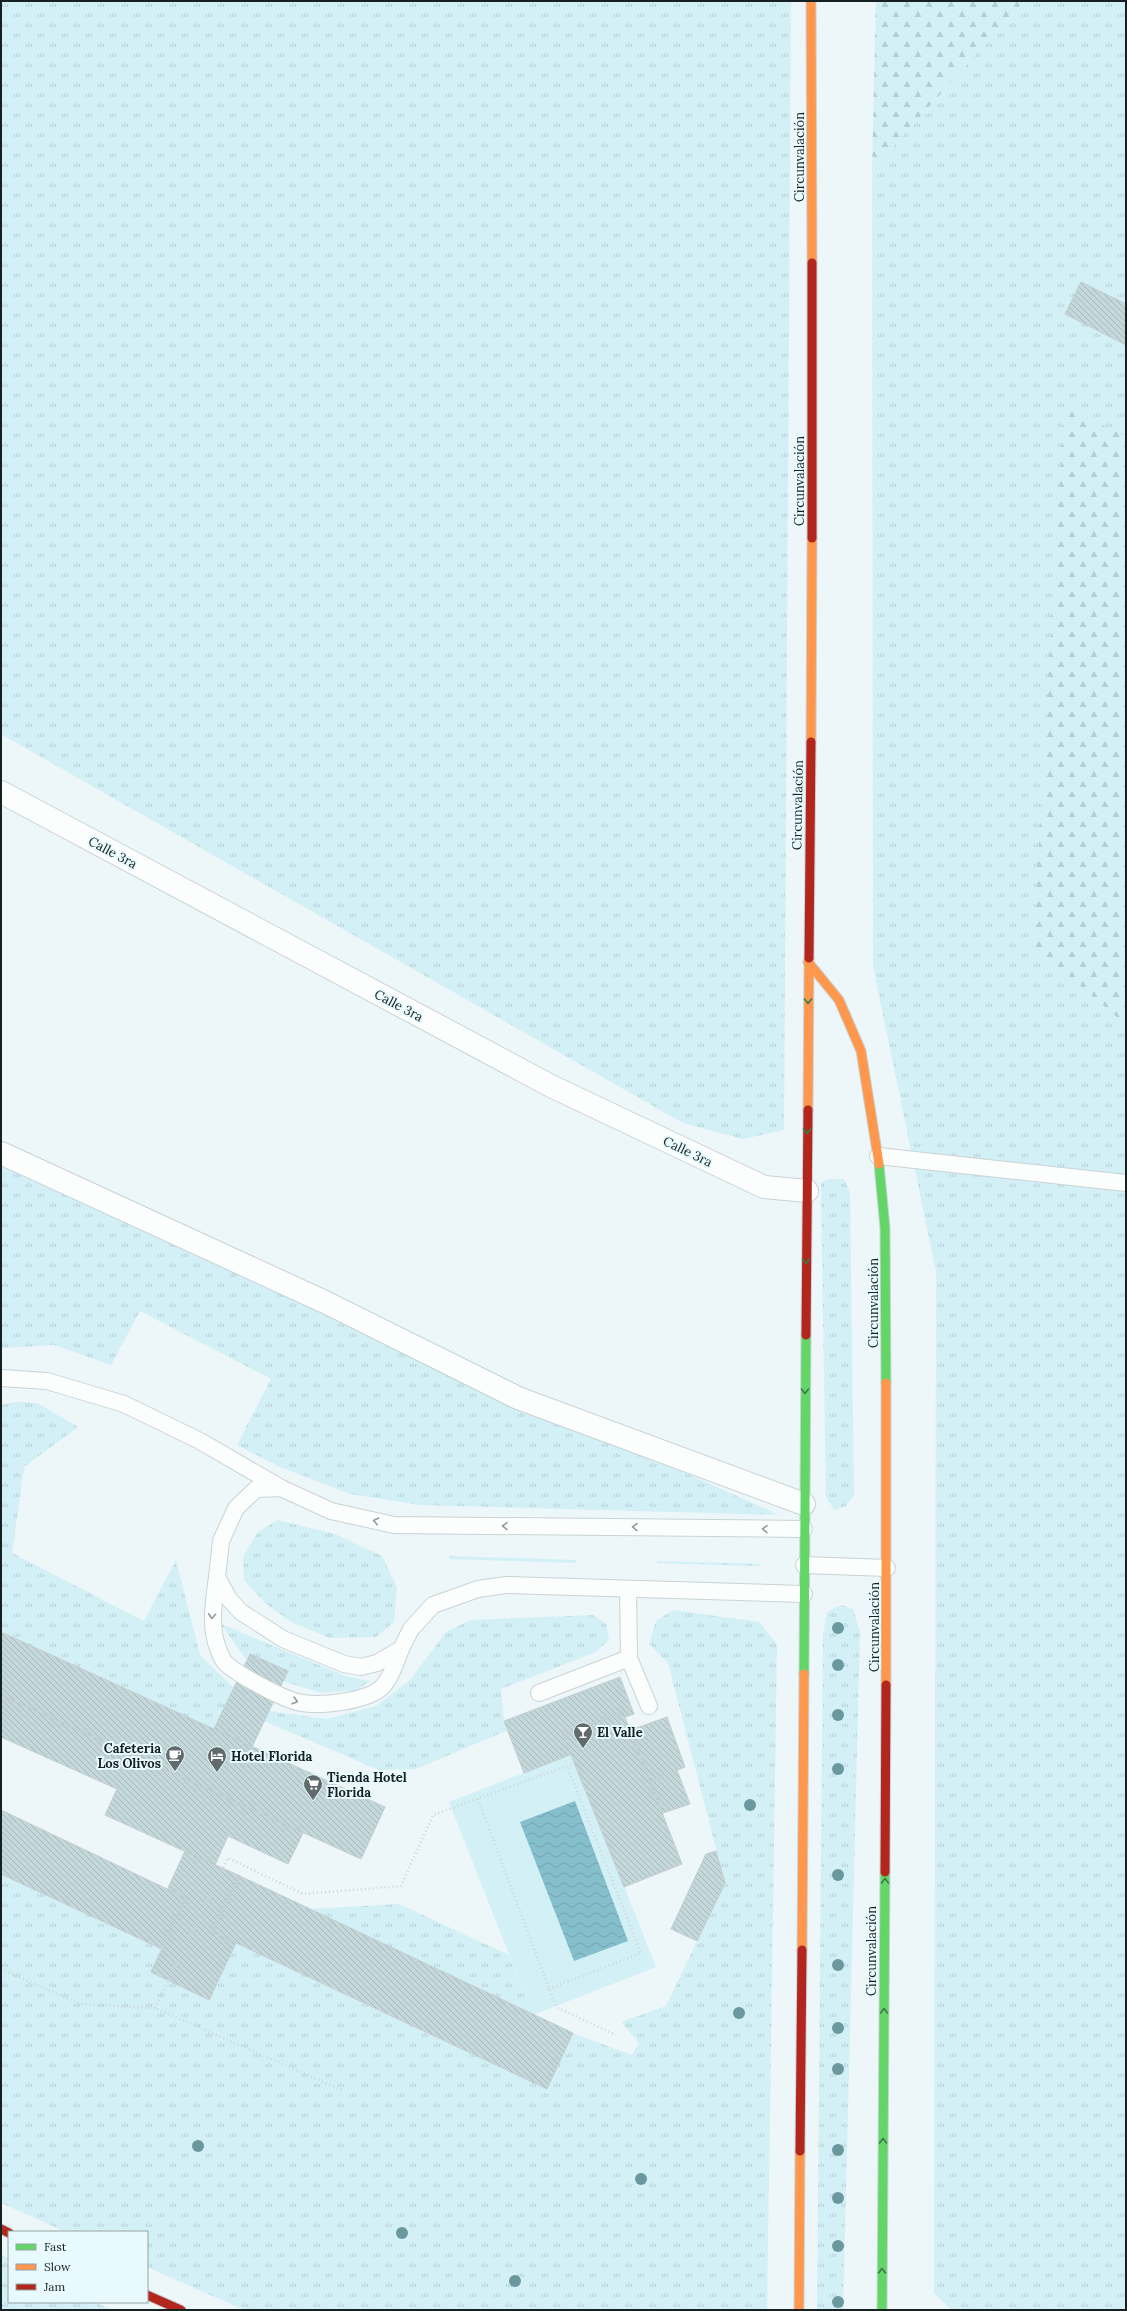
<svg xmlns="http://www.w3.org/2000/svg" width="1127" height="2311" font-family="Lora,serif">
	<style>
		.grass { fill: url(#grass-tufts) }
		.forest { fill: url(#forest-firs) }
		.garden { fill: #d3f0f7 }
		.water { fill: url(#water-waves) }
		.building { fill: url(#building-back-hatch); stroke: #c3cdd0 }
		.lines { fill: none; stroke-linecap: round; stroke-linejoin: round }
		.lane-casing { stroke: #c9d3d5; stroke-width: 18 }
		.street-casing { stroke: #c9d3d5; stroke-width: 24 }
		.fast-casing { stroke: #c9d3d5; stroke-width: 11 }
		.slow-casing { stroke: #c9d3d5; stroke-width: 11 }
		.jam-casing { stroke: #c9d3d5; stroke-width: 11 }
		.path { stroke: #d1d4d4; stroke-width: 2.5; stroke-dasharray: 1 3; stroke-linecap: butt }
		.lane { stroke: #fcfefe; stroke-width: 16 }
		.street { stroke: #fcfefe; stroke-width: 22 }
		.fast { stroke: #63d668; stroke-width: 9 }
		.slow { stroke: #ff974d; stroke-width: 9 }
		.jam { stroke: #b3261e; stroke-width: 9 }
		.tree { fill: #6b979f }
		.oneway { stroke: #3c7b45 }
		.oneway2 { stroke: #949a9b }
		.labels { text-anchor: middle; stroke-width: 4; stroke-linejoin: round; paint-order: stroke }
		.street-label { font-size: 13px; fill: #152022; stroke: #e8fafe }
		.poi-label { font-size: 13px; font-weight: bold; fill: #152022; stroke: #e8fafe; text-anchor: start }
	</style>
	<defs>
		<pattern id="grass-tufts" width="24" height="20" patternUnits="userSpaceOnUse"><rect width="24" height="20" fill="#d3f0f7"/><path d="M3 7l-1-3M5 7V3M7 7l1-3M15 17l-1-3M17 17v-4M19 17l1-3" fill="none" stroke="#b4ced3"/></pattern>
		<pattern id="forest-firs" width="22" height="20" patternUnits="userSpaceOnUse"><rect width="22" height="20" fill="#d3f0f7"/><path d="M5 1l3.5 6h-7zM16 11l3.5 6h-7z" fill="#b4ced3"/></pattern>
		<pattern id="water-waves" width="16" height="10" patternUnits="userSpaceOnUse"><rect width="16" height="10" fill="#85bfcc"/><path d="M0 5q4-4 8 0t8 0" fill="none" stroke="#72a4af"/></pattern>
		<pattern id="building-back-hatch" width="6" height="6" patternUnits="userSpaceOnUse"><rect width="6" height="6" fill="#c4d8dc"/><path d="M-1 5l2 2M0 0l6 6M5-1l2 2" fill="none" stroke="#a8b9bc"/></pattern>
	</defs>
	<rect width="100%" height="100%" fill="#edf6f9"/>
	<g class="grass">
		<polygon points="1,1 791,1 784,1130 743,1139 683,1123 1,734"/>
		<polygon points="1024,1 1126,1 1126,2310 951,2310 934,2293 936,1272 873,966 872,170"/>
		<polygon points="1,1165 779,1515 419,1505 350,1494 280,1467 237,1445 271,1379 140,1311 111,1365 54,1345 1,1348"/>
		<polygon points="828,1179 844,1179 850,1192 854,1495 846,1506 834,1510 826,1497 821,1195 821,1183"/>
		<polygon points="17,1402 37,1403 78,1427 24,1467 12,1553 144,1621 176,1560 200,1655 234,1688 214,1729 1,1632 1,1405"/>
		<polygon points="278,1520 335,1534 382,1556 397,1587 394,1622 376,1637 330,1638 291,1622 265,1603 244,1580 243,1557 258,1532"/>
		<polygon points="449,1556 576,1560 577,1563 450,1559"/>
		<polygon points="657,1561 760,1564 760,1566 657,1563"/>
		<polygon points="841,1605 853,1609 860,1632 843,2310 817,2310 823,1635 827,1612"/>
		<polygon points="673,1610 759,1622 777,1644 767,2310 244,2310 147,2267 147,2232 66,2232 1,2203 1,1874 162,1949 151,1972 209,2000 236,1943 547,2089 573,2033 632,2055 639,2043 621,2022 666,2006 725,1883 668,1663 649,1644 656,1621"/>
		<polygon points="593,1615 606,1624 609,1640 596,1652 501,1689 504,1721 508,1730 416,1769 379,1770 264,1721 269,1711 326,1719 376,1706 410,1680 447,1631 471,1620"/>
		<polygon points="221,1624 348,1677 370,1681 357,1690 322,1693 288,1683 245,1658"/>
		<polygon points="399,1904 509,1955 533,2015 310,1909"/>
		<polygon points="1,2254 9,2259 9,2302 95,2302 111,2310 1,2310"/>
	</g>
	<g class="forest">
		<polygon points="876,1 1024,1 872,170"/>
		<polygon points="1064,408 1126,436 1126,1025 1033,945"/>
	</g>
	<polygon class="garden" points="572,1754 656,1967 533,2015 449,1802"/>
	<polygon class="water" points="575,1801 628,1941 574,1961 520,1822"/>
	<g class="building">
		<polygon points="1081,282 1126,304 1126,345 1065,314"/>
		<polygon points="1,1632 385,1807 361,1859 1,1695"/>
		<polygon points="250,1654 288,1671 252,1747 214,1729"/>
		<polygon points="620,1677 634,1714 625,1717 623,1712 563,1735 572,1754 524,1773 504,1721"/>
		<polygon points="1,1695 303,1833 288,1864 228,1836 215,1865 105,1815 117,1789 1,1737"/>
		<polygon points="623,1712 682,1864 624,1887 563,1735"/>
		<polygon points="667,1717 685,1767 650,1781 631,1730"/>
		<polygon points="677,1770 690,1804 663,1813 650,1781"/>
		<polygon points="1,1810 186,1898 162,1949 1,1874"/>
		<polygon points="185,1851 240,1876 213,1932 236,1943 209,2000 151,1972 186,1898 168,1888"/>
		<polygon points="716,1851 725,1883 697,1941 671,1929 706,1854"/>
		<polygon points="240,1876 573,2033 547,2089 213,1932"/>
	</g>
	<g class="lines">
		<defs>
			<g id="lane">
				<polyline points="878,1156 1126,1183"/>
				<polyline points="1,1378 47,1381 124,1404 200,1441 281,1488"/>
				<polyline points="804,1565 887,1568"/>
				<path d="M217,1577C213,1607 208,1632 223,1660C231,1672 282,1698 297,1702C317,1707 370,1702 384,1685C392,1676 396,1661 401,1649"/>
				<polyline points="628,1589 629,1658"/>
				<polyline points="804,1594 506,1585 478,1589 433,1605 411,1629 401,1649 377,1663 361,1667 344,1664 283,1639 241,1612 229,1599 217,1577 221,1541 236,1508 256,1489 281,1488 331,1511 394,1525 804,1529"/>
				<polyline points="539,1693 629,1658 649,1706"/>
			</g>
			<g id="street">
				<polyline points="1,792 551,1086 764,1187 807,1191"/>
				<polyline points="1,1153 325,1302 518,1398 804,1504"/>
			</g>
			<g id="fast">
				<polyline points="879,1164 885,1228 886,1383"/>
				<polyline points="804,1674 806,1335"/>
				<polyline points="882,2310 885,1872"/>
			</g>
			<g id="slow">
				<polyline points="811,1 812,263"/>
				<polyline points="811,742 812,538"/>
				<polyline points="808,962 839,1000 861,1051 879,1164"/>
				<polyline points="808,1110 809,958"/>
				<polyline points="886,1383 886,1685"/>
				<polyline points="802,1950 804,1674"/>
				<polyline points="799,2310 800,2151"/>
			</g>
			<g id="jam">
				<polyline points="812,263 812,538"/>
				<polyline points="809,958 811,742"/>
				<polyline points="806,1335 808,1110"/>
				<polyline points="885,1872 886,1685"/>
				<polyline points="800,2151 802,1950"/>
				<polyline points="1,2229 9,2233"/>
				<polyline points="147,2295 181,2310"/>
			</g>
		</defs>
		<use href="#lane" class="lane-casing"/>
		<use href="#street" class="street-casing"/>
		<use href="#fast" class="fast-casing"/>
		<use href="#slow" class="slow-casing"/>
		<use href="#jam" class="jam-casing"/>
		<g class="path">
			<polyline points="478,1799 556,2007 616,2035"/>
			<polyline points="1,1969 80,2004 155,2008 344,2091"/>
			<polyline points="549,1989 641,1953 567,1766"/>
			<polyline points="155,2008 228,1858 303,1894 401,1886 433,1815 575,1763"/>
		</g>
		<use href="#lane" class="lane"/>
		<use href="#street" class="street"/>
		<use href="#fast" class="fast"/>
		<use href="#slow" class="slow"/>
		<use href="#jam" class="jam"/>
	</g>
	<g class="tree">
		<circle cx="838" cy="1628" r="6"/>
		<circle cx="838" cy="1665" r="6"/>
		<circle cx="838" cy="1715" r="6"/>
		<circle cx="838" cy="1769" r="6"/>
		<circle cx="750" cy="1805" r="6"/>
		<circle cx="838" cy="1875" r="6"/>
		<circle cx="838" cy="1965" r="6"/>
		<circle cx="739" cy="2013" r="6"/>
		<circle cx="838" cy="2028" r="6"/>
		<circle cx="838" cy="2069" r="6"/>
		<circle cx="198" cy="2146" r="6"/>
		<circle cx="838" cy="2150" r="6"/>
		<circle cx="641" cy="2179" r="6"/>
		<circle cx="838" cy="2198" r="6"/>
		<circle cx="402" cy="2233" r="6"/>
		<circle cx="838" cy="2246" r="6"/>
		<circle cx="515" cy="2281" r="6"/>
		<circle cx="838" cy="2302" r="6"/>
	</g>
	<defs><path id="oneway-chevron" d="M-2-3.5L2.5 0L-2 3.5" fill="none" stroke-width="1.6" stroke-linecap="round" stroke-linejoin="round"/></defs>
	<g class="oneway">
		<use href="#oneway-chevron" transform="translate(808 1001) rotate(90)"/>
		<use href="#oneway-chevron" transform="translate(807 1131) rotate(90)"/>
		<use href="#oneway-chevron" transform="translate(806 1261) rotate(90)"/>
		<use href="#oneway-chevron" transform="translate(805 1391) rotate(90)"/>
		<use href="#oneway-chevron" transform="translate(885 1881) rotate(-90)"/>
		<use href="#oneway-chevron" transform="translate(884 2011) rotate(-90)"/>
		<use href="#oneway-chevron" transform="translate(883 2141) rotate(-90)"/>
		<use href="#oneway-chevron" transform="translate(882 2271) rotate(-90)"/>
	</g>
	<g class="oneway2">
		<use href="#oneway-chevron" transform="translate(376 1521) rotate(-168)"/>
		<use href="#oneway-chevron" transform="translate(505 1526) rotate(-179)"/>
		<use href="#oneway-chevron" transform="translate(635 1527) rotate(-179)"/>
		<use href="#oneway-chevron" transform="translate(765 1529) rotate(-179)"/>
		<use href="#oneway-chevron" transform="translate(212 1616) rotate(94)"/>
		<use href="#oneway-chevron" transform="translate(295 1701) rotate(17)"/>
	</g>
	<defs>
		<symbol id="bar-pin" viewBox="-11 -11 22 30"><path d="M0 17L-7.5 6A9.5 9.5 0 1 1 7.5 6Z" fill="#616b6d" stroke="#e8fafe"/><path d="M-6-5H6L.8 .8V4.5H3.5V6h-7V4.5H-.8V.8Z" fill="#fff"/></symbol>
		<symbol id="cafe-pin" viewBox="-11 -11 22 30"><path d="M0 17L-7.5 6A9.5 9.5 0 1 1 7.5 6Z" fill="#616b6d" stroke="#e8fafe"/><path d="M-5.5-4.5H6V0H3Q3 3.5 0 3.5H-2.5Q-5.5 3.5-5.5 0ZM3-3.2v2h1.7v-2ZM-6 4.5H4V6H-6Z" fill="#fff"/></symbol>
		<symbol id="hotel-pin" viewBox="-11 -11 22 30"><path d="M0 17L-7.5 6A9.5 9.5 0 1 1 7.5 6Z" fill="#616b6d" stroke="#e8fafe"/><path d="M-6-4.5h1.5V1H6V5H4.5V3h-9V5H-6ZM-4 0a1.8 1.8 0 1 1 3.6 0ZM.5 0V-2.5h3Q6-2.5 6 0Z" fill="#fff"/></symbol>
		<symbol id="supermarket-pin" viewBox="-11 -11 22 30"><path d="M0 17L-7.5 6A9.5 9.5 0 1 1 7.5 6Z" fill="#616b6d" stroke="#e8fafe"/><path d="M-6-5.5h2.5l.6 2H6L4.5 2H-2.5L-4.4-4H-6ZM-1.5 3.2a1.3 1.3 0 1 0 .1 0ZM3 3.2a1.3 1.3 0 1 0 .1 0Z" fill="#fff"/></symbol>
	</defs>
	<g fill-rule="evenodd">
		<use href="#bar-pin" x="572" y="1721" width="22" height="30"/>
		<use href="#cafe-pin" x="164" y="1744" width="22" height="30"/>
		<use href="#hotel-pin" x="206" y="1745" width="22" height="30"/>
		<use href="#supermarket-pin" x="302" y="1773" width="22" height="30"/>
	</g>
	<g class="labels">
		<g class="street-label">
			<text transform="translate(799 157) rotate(-90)" y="5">Circunvalación</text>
			<text transform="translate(799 481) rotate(-90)" y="5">Circunvalación</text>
			<text transform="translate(797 805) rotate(-89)" y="5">Circunvalación</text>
			<text transform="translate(113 852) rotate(28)" y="5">Calle 3ra</text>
			<text transform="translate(399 1005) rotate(28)" y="5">Calle 3ra</text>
			<text transform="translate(688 1151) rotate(26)" y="5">Calle 3ra</text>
			<text transform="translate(873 1303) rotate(-90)" y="5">Circunvalación</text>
			<text transform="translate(874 1627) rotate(-90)" y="5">Circunvalación</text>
			<text transform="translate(871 1951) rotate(-90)" y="5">Circunvalación</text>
		</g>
		<g class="poi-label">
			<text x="597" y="1737">El Valle</text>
			<text x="161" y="1753" text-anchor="end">Cafeteria<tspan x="161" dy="15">Los Olivos</tspan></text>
			<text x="231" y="1761">Hotel Florida</text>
			<text x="327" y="1782">Tienda Hotel<tspan x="327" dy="15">Florida</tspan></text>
		</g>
	</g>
	<rect width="1127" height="2311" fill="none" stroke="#152022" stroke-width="4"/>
	<rect x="8" y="2231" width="140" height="72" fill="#e8fafe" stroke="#94a3a6"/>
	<rect x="16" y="2244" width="20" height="6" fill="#63d668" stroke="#94a3a6"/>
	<text x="44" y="2251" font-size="12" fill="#152022">Fast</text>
	<rect x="16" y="2264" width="20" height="6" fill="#ff974d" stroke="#94a3a6"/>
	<text x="44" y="2271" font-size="12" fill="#152022">Slow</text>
	<rect x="16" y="2284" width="20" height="6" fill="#b3261e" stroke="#94a3a6"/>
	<text x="44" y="2291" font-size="12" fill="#152022">Jam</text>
</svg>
